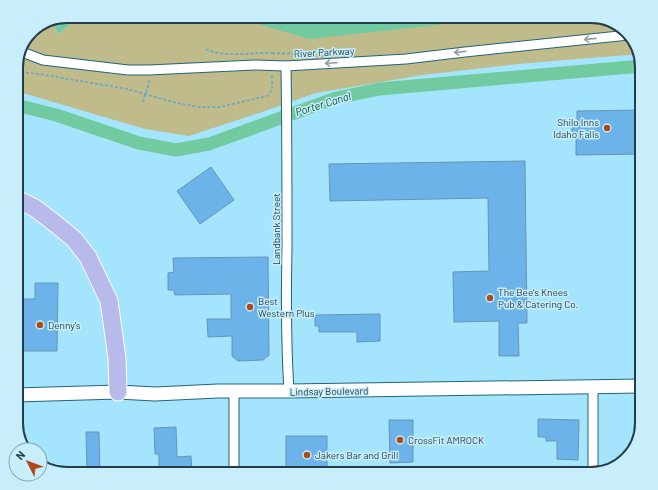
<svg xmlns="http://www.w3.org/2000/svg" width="658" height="490" font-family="Barlow,sans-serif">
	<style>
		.green { fill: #c0bb8b }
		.water { fill: #71caa0 }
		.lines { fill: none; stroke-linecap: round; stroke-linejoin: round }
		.canal { stroke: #71caa0; stroke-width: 13 }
		.building { fill: #6cb3e9; stroke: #6694b7 }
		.street-casing { stroke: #226479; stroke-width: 11 }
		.secondary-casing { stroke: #226479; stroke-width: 15 }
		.highway-casing { stroke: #fff; stroke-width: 19 }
		.path { stroke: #76a9bc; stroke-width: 2; stroke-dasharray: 3 2; stroke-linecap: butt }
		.street { stroke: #fff; stroke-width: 9 }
		.secondary { stroke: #fff; stroke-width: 13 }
		.highway { stroke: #b7baea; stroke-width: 17 }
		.oneway { stroke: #919ea4 }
		.poi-dot { fill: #ae4a1a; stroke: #c8eefc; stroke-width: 1.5 }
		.labels { text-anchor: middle; stroke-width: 3; stroke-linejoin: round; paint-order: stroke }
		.street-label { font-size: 10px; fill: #233e48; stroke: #c8eefc }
		.poi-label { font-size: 10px; fill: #233e48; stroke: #c8eefc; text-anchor: start }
		.water-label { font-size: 11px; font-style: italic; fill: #024f34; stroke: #c8eefc }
		.rim { fill: none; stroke: #233e48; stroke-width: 2 }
	</style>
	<rect width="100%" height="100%" fill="#a4e5fd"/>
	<polygon class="green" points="84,16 211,16 248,21 520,16 591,16 622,27 637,44 639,54 518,64 423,75 316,93 253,115 189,136 145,129 16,91 16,64 33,29 53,22 58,34 77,19"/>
	<g class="water">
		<polygon points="67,16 84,16 77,19 58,34 53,22"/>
		<polygon points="211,16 520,16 309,39 248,21"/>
	</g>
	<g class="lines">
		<polyline class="canal" points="16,105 56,115 139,143 176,150 209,144 336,98 380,89 642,66"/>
	</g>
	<g class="building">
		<polygon points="642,110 642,154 576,155 576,135 572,135 572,121 577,121 577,111"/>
		<polygon points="525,161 527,323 518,323 519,356 499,356 499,321 454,322 453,272 489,271 488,198 330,201 329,164"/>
		<polygon points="211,167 234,200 200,224 177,191"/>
		<polygon points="268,257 269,355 263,360 238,361 232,356 232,336 208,337 207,319 231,319 231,294 175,295 174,290 168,290 168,273 174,272 173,258"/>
		<polygon points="35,283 58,283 57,351 22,351 22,299 35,299"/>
		<polygon points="380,314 380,341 357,342 357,332 319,332 319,326 315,326 315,315"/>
		<polygon points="538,419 579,420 578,460 557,459 557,441 546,441 546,437 538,437"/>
		<polygon points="389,420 413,420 413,462 390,463"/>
		<polygon points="176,427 177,457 191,456 192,473 159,474 159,454 155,454 154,428"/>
		<polygon points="86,432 99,432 100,473 87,473"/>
		<rect x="286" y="436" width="41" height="38"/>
	</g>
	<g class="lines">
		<defs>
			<g id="street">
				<polyline points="22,52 43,60 128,70 149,70 255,65 286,66 406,59 465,52 629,35"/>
				<path d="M286,66C287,127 287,187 287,248C286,296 286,344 289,391"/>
				<polyline points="593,473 593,387"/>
				<polyline points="234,474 234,391"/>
			</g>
			<polyline id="secondary" points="16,395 118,392 155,394 218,391 289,391 642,386"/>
			<polyline id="highway" points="16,199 35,208 57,225 74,239 88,257 109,301 117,358 118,392"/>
		</defs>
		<use href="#street" class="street-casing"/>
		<use href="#secondary" class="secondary-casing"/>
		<use href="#highway" class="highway-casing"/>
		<g class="path">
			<path d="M206,49C221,58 256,52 274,53"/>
			<polyline points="274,55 274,53 300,54"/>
			<path d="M16,72L39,74L127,89L177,103L198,107H220L267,96C274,91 272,83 272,75"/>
			<polyline points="143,102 149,83 149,79"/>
		</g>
		<use href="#street" class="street"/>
		<use href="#secondary" class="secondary"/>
		<use href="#highway" class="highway"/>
	</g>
	<defs><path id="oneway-shaft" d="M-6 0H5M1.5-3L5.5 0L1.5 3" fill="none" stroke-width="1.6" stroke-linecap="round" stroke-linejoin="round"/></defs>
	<g class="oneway">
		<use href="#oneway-shaft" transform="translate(590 39) rotate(174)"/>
		<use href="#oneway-shaft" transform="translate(460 52) rotate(173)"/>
		<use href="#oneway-shaft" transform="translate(331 63) rotate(177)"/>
	</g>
	<g class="poi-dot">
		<circle cx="607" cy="128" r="4"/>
		<circle cx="490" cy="298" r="4"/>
		<circle cx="250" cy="307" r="4"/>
		<circle cx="40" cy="325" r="4"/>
		<circle cx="400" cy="440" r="4"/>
		<circle cx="307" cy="455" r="4"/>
	</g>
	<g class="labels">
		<g class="street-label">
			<text transform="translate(324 52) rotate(-3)" y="4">River Parkway</text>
			<text transform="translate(276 229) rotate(-90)" y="4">Landbank Street</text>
			<text transform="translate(329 391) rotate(-1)" y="4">Lindsay Boulevard</text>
		</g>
		<g class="poi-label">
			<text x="599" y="126" text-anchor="end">Shilo Inns<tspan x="599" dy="12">Idaho Falls</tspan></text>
			<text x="498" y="296">The Bee's Knees<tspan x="498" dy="12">Pub &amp; Catering Co.</tspan></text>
			<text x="258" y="305">Best<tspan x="258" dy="12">Western Plus</tspan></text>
			<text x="48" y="329">Denny's</text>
			<text x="408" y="444">CrossFit AMROCK</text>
			<text x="315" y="459">Jakers Bar and Grill</text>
		</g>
		<g class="water-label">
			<text transform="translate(323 104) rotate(-17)" y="4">Porter Canal</text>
		</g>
	</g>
	<path d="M0 0H658V490H0ZM67 23H591A44 44 0 0 1 635 67V423A44 44 0 0 1 591 467H67A44 44 0 0 1 23 423V67A44 44 0 0 1 67 23Z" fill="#c8eefc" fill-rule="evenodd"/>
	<path class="rim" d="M67 23H591A44 44 0 0 1 635 67V423A44 44 0 0 1 591 467H67A44 44 0 0 1 23 423V67A44 44 0 0 1 67 23Z"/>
	<g transform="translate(28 462) rotate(312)"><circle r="19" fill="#c8eefc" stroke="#86a8b4"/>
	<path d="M0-3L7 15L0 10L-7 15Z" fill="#ae4a1a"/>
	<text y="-6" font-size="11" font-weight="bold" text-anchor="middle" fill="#233e48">N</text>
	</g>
</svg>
